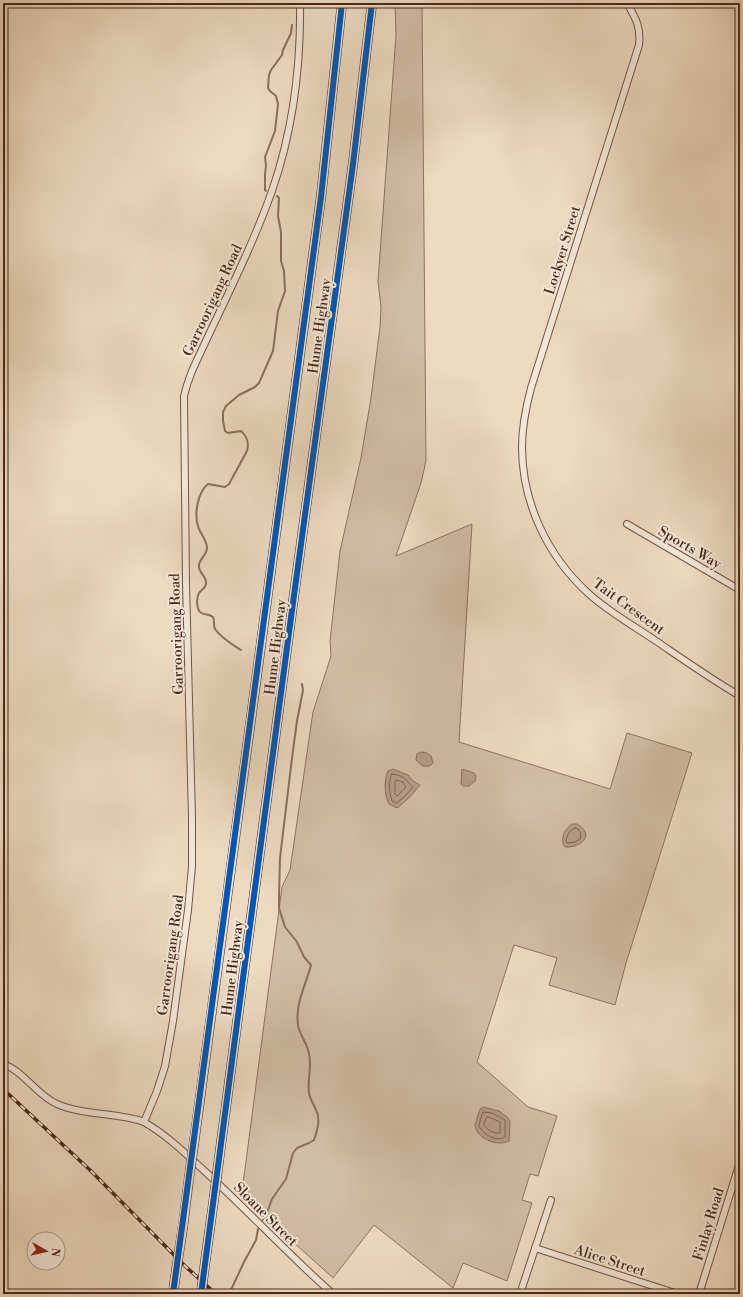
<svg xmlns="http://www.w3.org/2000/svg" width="743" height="1297" font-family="'Libre Bodoni',serif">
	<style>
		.green { fill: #d1bca5; stroke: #8e7260 }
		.water { fill: #b69d88; stroke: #8b6e5c }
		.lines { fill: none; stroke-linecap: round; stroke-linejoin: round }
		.shore { stroke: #806251; stroke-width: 1 }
		.stream { stroke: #8b6e5c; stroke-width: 2 }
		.minor-casing { stroke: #745444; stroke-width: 8 }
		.highway-casing { stroke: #4b281a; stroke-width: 10 }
		.minor { stroke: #f3e7d7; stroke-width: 6 }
		.highway { stroke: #eddac1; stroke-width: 9 }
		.rail-casing { stroke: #4b281a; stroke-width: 3.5 }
		.rail { stroke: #f3e7d7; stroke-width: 2; stroke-dasharray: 6; stroke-linecap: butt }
		.highway-bridge-casing { stroke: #4b281a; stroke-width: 10; stroke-linecap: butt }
		.highway-bridge { stroke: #eddac1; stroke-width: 9 }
		.cycleway-casing { stroke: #f3e7d7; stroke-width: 8 }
		.cycleway { stroke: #0057b8; stroke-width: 6 }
		.labels { text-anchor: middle; stroke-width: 4; stroke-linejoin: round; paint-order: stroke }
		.street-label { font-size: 14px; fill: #4b281a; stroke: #f3e7d7 }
	</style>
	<rect width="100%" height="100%" fill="#eddac1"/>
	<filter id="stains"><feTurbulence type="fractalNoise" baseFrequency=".005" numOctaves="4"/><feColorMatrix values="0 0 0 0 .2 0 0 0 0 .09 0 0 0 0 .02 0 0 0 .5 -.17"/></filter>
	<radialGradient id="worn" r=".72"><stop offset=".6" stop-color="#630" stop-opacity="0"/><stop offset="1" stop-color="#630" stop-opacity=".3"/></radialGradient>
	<polygon class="green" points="395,3 422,3 426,461 421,483 396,556 472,524 459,742 610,789 627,733 692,753 626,963 615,1005 549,985 557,958 514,945 477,1062 528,1107 557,1116 538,1176 530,1174 522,1200 532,1203 507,1281 463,1263 453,1288 374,1225 333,1278 281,1231 257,1206 243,1184 282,887 290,870 313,712 331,656 330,641 340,551 361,458 371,398 380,327 381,307 378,281 396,35"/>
	<g class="water">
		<polygon points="421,752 427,753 431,756 433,763 430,766 423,766 416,760 417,754"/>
		<path d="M393,769L408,775L413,781L420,785L409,798L397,808L389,804C384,794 384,780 388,771Z"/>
		<polygon points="462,769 474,773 476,776 475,781 469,786 463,786 461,784"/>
		<path d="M572,824H577C595,834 582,848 565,847C559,839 565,829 572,824Z"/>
		<path d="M483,1107L499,1111L508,1118L510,1122L509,1141C506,1142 504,1143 500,1143C490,1143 476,1136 475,1125L480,1109Z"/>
	</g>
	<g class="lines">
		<g class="shore">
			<path d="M392,774C404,775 405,780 413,787L406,795L397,803L392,801C389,793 388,781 392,774Z"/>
			<polygon points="396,780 403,782 406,787 397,796 395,794 395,782"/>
			<path d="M575,828C580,828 582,834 580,839L575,842L567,843L566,841C567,835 570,830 575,828Z"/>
			<path d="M483,1112L492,1113L505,1120V1137C496,1142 484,1135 479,1126Z"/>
			<path d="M487,1117L491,1118L500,1122V1133C494,1134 487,1130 484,1125Z"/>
		</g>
		<g class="stream">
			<polyline points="266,191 265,190 265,174 266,166 265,157 275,131 278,104 276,96 270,91 268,88 269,75 271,70 282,55 283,50 291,33 292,25"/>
			<path d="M241,650C233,645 221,638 215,629C213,626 215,620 213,617C209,613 203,616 199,611C197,607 196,598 199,593C201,590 205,589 206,584C207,576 198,573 199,565C200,558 207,555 207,548C207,540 200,534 198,526C194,513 198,492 208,484L225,487L229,484L247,451C249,443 248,437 241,431L228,433L225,431L223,421V412L226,406L239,395L255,387L259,383L273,351L278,311L285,291L284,271L281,261V232L278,216L279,198L277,196"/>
			<path d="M263,1220L265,1218L272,1199L286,1179L293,1153L297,1148L309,1143L314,1140C317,1131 321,1119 316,1110C314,1104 310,1100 309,1093C307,1079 313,1064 308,1050C306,1041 299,1034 298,1025C295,1003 306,985 311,965L304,957L297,942L285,927L279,908V897L280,858L292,758L297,721L303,690L302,684"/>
			<polyline points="229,1294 244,1262 256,1240 258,1229"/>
		</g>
		<defs>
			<g id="minor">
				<path d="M627,3C636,19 641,27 639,45L531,388C526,407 522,427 522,447C522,503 548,557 589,594C609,612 634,626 656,641C684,660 711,679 740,696"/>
				<polyline points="627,524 740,590"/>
				<path d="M3,1064C24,1071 36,1095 57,1104C85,1116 116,1112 144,1122L157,1091L165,1066L173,1021L188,910L192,866V818L186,583L184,396L187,385L192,371C219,311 250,253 272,191C293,130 301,67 300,3"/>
				<path d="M144,1122C170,1137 190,1158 212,1178C253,1216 291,1257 333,1294"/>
				<polyline points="535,1248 678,1294"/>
				<polyline points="520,1294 551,1200"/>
				<polyline points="699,1294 740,1162"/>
			</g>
			<g id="highway">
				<polyline points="194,1143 321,197 342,3"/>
				<polyline points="219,1159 292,610 353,164 372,3"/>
				<polyline points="183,1226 189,1178"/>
				<polyline points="206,1256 214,1198"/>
				<polyline points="173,1294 175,1279"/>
			</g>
		</defs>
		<use href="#minor" class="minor-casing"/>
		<use href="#highway" class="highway-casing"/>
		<use href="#minor" class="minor"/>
		<use href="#highway" class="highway"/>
		<defs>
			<polyline id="rail" points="3,1089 91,1171 185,1266 216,1294"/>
		</defs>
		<use href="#rail" class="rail-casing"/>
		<use href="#rail" class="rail"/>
		<defs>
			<g id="highway-bridge">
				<polyline points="189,1178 194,1143"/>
				<polyline points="214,1198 219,1159"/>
				<polyline points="175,1279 183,1226"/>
				<polyline points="201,1294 206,1256"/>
			</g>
		</defs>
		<use href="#highway-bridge" class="highway-bridge-casing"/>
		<use href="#highway-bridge" class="highway-bridge"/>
		<defs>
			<g id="cycleway">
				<polyline points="173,1294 321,197 342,3"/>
				<polyline points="201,1294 292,610 353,164 372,3"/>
			</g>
		</defs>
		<use href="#cycleway" class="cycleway-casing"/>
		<use href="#cycleway" class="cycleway"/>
	</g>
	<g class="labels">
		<g class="street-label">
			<text transform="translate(562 250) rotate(-73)" y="5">Lockyer Street</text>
			<text transform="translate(212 300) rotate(-65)" y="5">Garroorigang Road</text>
			<text transform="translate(319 326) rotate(-82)" y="5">Hume Highway</text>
			<text transform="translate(690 547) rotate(30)" y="5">Sports Way</text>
			<text transform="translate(629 606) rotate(36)" y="5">Tait Crescent</text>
			<text transform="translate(176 634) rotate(-92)" y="5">Garroorigang Road</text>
			<text transform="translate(275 647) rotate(-83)" y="5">Hume Highway</text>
			<text transform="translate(170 955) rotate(-82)" y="5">Garroorigang Road</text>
			<text transform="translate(232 968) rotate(-83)" y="5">Hume Highway</text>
			<text transform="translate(266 1214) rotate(45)" y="5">Sloane Street</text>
			<text transform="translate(708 1224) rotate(-73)" y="5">Finlay Road</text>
			<text transform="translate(610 1260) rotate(18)" y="5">Alice Street</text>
		</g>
	</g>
	<rect width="743" height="1297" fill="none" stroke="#eddac1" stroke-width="16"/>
	<rect x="4" y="4" width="735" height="1289" fill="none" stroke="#4b281a" stroke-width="2"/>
	<rect x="8" y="8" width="727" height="1281" fill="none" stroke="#4b281a"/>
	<g transform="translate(46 1251) rotate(98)"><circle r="19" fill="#f3e7d7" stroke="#b09b8b"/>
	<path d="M0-3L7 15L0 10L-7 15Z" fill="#8f2418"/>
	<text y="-6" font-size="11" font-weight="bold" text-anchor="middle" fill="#4b281a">N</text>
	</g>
	<rect width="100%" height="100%" filter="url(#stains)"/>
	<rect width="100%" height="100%" fill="url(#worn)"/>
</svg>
